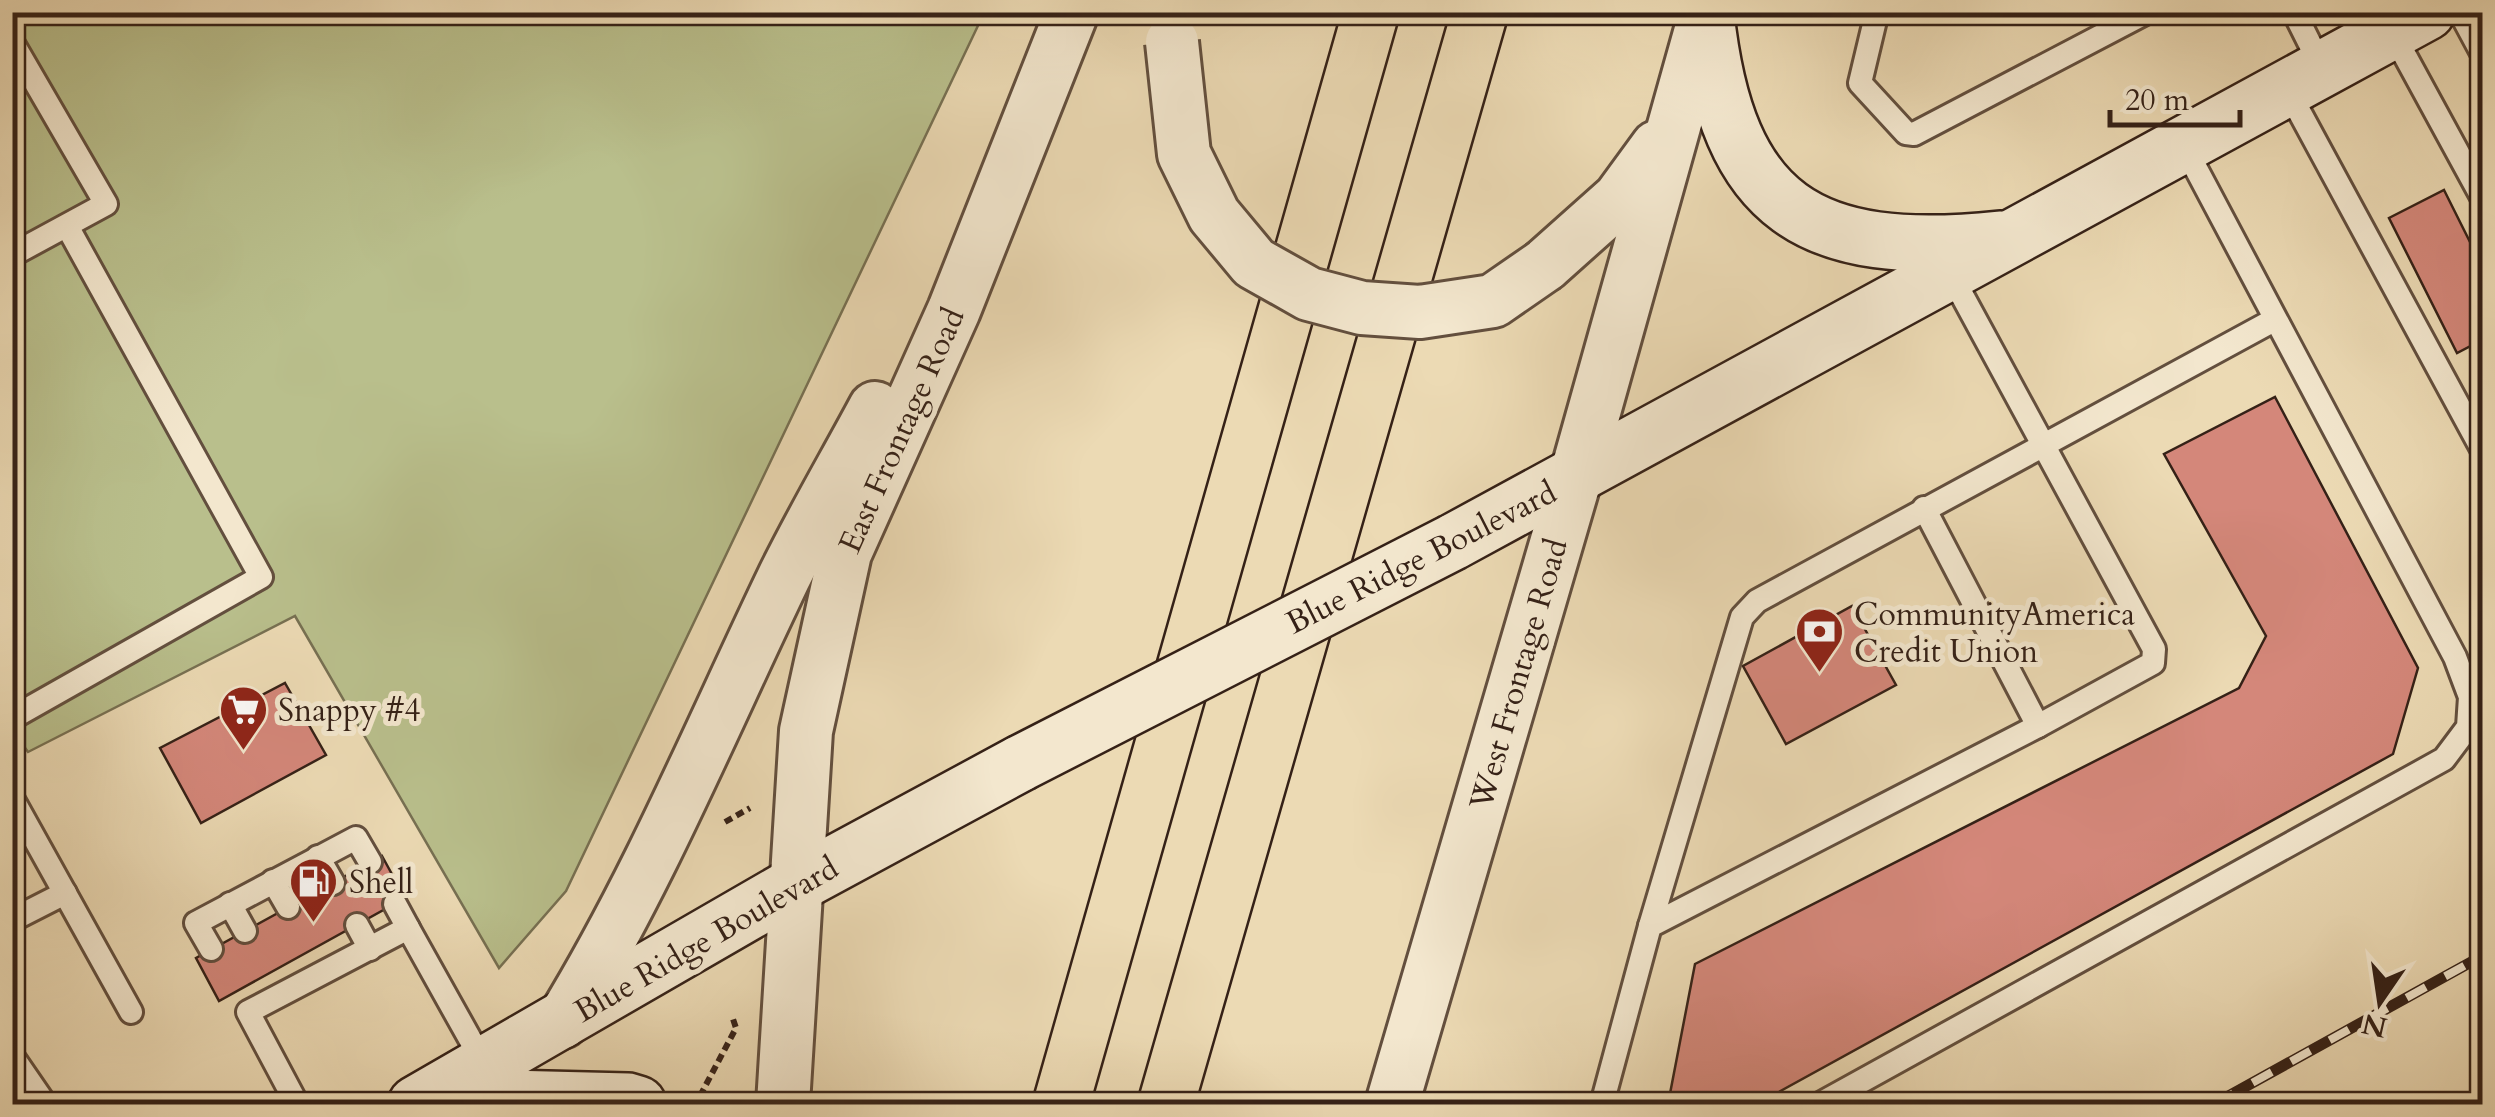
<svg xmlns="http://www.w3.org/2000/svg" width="2495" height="1117" font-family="Cardo,serif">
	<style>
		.green { fill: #b9bf8c; stroke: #777052; stroke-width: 2.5 }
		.building { fill: #d4877a; stroke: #352117; stroke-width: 2.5 }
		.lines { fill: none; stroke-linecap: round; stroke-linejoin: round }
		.service-casing { stroke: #634f3e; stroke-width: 28 }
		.tertiary-casing { stroke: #634f3e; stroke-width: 58 }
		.secondary-casing { stroke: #352117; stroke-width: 60 }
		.motorway-casing { stroke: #352117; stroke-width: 60 }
		.path { stroke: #352117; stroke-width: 6; stroke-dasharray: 8 5; stroke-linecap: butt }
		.service { stroke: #f3e7ce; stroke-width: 22 }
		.tertiary { stroke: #f3e7ce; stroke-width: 52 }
		.secondary { stroke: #f3e7ce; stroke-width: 55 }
		.motorway { stroke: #ecdab4; stroke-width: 55 }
		.rail-casing { stroke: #352117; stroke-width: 11 }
		.rail { stroke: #f3e7ce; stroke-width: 8; stroke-dasharray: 22; stroke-linecap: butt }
		.tertiary-bridge-casing { stroke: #634f3e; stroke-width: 58; stroke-linecap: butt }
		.secondary-bridge-casing { stroke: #352117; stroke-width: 60; stroke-linecap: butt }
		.tertiary-bridge { stroke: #f3e7ce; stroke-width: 52 }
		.secondary-bridge { stroke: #f3e7ce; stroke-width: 55 }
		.labels { text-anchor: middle; stroke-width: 10; stroke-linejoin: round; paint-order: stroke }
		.street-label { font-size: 32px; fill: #352117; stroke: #f3e7ce }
		.poi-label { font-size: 32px; fill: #352117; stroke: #f3e7ce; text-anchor: start }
	</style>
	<rect width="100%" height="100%" fill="#ecdab4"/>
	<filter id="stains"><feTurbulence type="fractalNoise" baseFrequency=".002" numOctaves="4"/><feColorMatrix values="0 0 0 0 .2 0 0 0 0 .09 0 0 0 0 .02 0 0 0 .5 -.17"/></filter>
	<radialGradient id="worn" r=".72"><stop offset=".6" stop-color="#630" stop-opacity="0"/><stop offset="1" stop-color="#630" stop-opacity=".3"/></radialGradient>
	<polygon class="green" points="13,13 984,13 566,891 499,968 295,616 28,752 13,731"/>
	<g class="building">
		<polygon points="2444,190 2482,266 2482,340 2457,353 2389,218"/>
		<polygon points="2275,397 2418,668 2393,754 1757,1104 1668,1104 1695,964 2239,688 2266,636 2164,454"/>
		<polygon points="1852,606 1896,685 1786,744 1743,666"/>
		<polygon points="285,683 326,755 201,823 160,748"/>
		<polygon points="382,856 405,898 219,1001 196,958"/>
	</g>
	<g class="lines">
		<defs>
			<g id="service">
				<polyline points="1877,12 1860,83 1906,133 1914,134 2147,12"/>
				<polyline points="2294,12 2323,70"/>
				<polyline points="2460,12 2482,53"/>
				<polyline points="2391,30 2482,197"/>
				<polyline points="12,42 106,204 12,255"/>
				<polyline points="2287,89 2482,449"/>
				<polyline points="1924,508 2038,726"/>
				<polyline points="12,718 261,577 67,226"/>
				<polyline points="12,798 131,1012"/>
				<polyline points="318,857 333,883"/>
				<polyline points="273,881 288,907"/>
				<polyline points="230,904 245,931"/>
				<polyline points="395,904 408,928"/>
				<polyline points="12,920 65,893"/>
				<polyline points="357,925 370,949"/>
				<polyline points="1650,926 1742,617 1757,601 2274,320"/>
				<polyline points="211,949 196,923 356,838 370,862"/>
				<polyline points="12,1056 45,1104"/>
				<polyline points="297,1104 248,1012 408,928 484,1064"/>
				<polyline points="1602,1104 1650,926 2038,726 2153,663 2154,649 1950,273"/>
				<polyline points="1820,1104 2444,759 2468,727 2470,697 2455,657 2184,146"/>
			</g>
			<g id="tertiary">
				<polyline points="1545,265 1619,199 1657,147"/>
				<path d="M562,1022C649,880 712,727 784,577C812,520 845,464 875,408"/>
				<polyline points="783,1104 806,731 845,553 954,310 1072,12"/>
				<polyline points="1392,1104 1576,476 1706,12"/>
			</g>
			<g id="secondary">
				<path d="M1706,14C1727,210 1810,259 2000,239"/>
				<polyline points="1453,542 2427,12"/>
				<polyline points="432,1096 628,1101 638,1104"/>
				<polyline points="416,1104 797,884 1021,763"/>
			</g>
			<g id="motorway">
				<polyline points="1061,1104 1371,12"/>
				<polyline points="1166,1104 1480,12"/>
			</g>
		</defs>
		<use href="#service" class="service-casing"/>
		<use href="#tertiary" class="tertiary-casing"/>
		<use href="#secondary" class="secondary-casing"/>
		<use href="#motorway" class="motorway-casing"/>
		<g class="path">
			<polyline points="725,822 750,808"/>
			<polyline points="700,1096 736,1028 733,1019"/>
		</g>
		<use href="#service" class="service"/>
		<use href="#tertiary" class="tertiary"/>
		<use href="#secondary" class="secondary"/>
		<use href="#motorway" class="motorway"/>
		<defs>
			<polyline id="rail" points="2214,1104 2482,956"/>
		</defs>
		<use href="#rail" class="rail-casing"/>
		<use href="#rail" class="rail"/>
		<defs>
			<polyline id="tertiary-bridge" points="1172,42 1184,154 1214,215 1254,263 1309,294 1362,308 1420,312 1493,301 1545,265"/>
			<polyline id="secondary-bridge" points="1021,763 1453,542"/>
		</defs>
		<use href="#tertiary-bridge" class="tertiary-bridge-casing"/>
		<use href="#secondary-bridge" class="secondary-bridge-casing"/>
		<use href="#tertiary-bridge" class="tertiary-bridge"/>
		<use href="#secondary-bridge" class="secondary-bridge"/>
	</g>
	<defs>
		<symbol id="bank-pin" viewBox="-11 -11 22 30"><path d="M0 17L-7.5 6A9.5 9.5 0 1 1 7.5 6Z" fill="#8f2418" stroke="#f3e7ce"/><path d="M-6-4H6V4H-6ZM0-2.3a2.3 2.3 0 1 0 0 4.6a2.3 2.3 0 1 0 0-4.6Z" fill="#fff"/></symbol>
		<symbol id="supermarket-pin" viewBox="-11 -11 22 30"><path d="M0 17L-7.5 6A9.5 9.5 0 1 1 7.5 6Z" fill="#8f2418" stroke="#f3e7ce"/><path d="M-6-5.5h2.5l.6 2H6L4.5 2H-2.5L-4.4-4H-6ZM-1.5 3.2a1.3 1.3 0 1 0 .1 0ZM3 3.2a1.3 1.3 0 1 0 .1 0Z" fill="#fff"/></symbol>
		<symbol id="fuel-pin" viewBox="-11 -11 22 30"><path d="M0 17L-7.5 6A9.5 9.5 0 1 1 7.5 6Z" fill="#8f2418" stroke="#f3e7ce"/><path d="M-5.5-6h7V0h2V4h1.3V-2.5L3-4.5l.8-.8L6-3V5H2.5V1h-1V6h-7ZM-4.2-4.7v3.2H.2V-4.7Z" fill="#fff"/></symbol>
	</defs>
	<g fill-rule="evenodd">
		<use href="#bank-pin" x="1792" y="604" width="55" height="75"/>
		<use href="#supermarket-pin" x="216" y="682" width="55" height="75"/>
		<use href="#fuel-pin" x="286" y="854" width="55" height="75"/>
	</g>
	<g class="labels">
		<g class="street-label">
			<text transform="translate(901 430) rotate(-66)" y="11">East Frontage Road</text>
			<text transform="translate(1421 557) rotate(-27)" y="11">Blue Ridge Boulevard</text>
			<text transform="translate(1518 674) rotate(-74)" y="11">West Frontage Road</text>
			<text transform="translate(706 939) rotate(-30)" y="11">Blue Ridge Boulevard</text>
		</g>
		<g class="poi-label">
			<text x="1854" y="625">CommunityAmerica<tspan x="1854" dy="37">Credit Union</tspan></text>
			<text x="278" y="721">Snappy #4</text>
			<text x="349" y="893">Shell</text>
		</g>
	</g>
	<rect width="2495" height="1117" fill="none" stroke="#ecdab4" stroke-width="50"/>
	<rect x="15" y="15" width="2465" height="1087" fill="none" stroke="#352117" stroke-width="5"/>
	<rect x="25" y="25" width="2445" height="1067" fill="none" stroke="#352117" stroke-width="2.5"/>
	<g transform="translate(2380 1002) rotate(193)" stroke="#f3e7ce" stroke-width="8" paint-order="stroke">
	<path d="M0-8L18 38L0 25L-18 38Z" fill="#352117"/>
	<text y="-15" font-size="28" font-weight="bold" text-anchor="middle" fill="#352117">N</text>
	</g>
	<path d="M2110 110v15h130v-15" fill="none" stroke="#352117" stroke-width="5"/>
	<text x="2125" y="110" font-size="30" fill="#352117" stroke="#f3e7ce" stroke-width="8" paint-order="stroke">20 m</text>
	<rect width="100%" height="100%" filter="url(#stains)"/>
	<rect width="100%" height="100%" fill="url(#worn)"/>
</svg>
